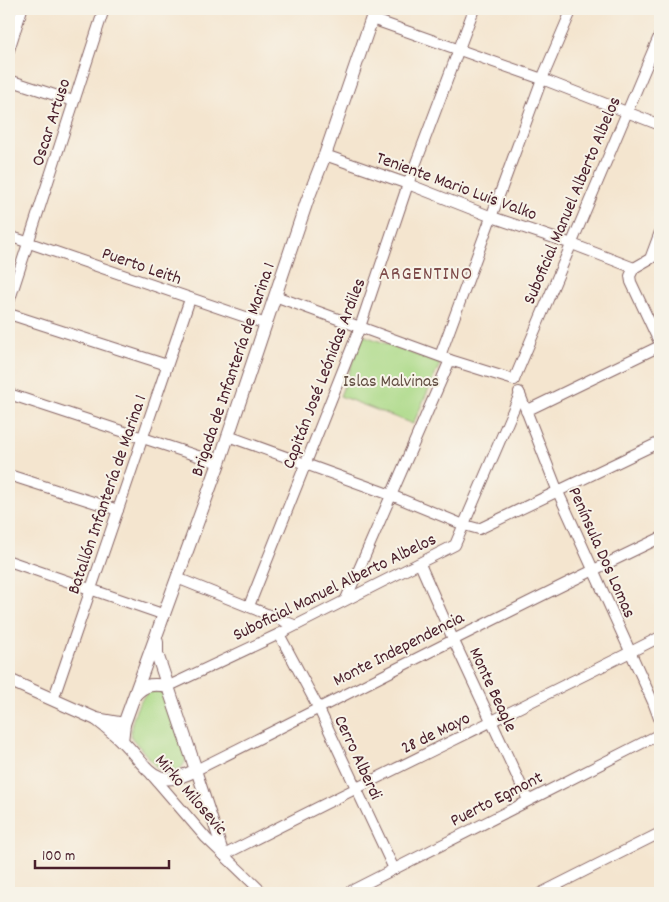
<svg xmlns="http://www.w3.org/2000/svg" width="669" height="902" font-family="Dekko,sans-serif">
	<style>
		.green { fill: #aad986; stroke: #7a7c58 }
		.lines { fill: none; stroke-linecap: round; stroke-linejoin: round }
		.minor-casing { stroke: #866464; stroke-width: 12 }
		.tertiary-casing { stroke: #866464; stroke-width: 14 }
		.minor { stroke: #fff; stroke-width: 10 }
		.tertiary { stroke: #fff; stroke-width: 12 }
		.labels { text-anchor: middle; stroke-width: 4; stroke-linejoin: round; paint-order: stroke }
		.street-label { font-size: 18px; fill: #4a1f2b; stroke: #f7f3e8 }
		.park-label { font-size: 18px; fill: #624e42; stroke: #f7f3e8 }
		.quarter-label { font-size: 20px; letter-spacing: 1px; fill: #7d4a49; stroke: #f7f3e8 }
	</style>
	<rect width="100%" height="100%" fill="#f7f3e8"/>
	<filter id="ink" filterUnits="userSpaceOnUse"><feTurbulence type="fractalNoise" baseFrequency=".02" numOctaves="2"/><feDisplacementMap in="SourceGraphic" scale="10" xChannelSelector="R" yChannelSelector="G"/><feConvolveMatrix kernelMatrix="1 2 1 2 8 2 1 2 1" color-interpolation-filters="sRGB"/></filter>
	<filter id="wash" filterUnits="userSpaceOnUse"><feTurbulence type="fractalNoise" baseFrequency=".0096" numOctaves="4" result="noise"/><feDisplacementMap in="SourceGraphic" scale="20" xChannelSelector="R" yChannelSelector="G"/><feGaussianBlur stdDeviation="1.12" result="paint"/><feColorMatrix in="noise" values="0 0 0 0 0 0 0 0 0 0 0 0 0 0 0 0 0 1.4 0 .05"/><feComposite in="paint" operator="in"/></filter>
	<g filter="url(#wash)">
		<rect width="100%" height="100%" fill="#f4e5cf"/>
		<g class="green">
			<polygon points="363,335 440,364 413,424 340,396"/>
			<path d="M151,691L160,692L165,696L186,759C182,773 170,775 158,769L131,737C129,725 139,695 151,691Z"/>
		</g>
	</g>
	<g filter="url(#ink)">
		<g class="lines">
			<defs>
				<g id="minor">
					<polyline points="372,19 542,79 660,125"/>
					<polyline points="9,50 22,9"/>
					<polyline points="9,80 73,101"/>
					<polyline points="325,155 408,184 492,217 572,244 634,268"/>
					<polyline points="9,236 266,324"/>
					<polyline points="650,259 660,232"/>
					<polyline points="634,268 630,276 631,282 660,344"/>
					<polyline points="634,268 660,253"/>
					<polyline points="275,296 450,360 514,380"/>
					<polyline points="9,302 104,9"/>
					<polyline points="9,314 167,365"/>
					<polyline points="440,356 542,79 572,9"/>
					<polyline points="514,380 660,34"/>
					<polyline points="519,392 558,492 653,702 660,721"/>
					<polyline points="9,394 219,463"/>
					<polyline points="526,411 660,346"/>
					<polyline points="228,436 391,495 464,525 479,529 660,442"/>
					<polyline points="9,475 118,510"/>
					<polyline points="9,561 165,615"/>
					<polyline points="420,564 453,639 528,800"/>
					<polyline points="177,578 294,625"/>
					<polyline points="346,599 450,360"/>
					<polyline points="249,606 360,327 408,184 474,9"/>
					<polyline points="279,634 319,709 394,869"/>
					<polyline points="169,686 279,634 455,545 520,394"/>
					<polyline points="53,700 190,299"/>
					<polyline points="151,774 206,838 263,893"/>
					<path d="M224,855L196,770C351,693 504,612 660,538"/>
					<path d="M224,855C368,781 515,711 660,637"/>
					<polyline points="347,893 660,734"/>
					<polyline points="541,893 660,833"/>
				</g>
				<g id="tertiary">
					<polyline points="9,680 96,719 124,724"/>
					<path d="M135,695C145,683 154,684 169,686"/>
					<path d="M96,719C105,726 114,733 123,742C149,768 154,792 196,770L157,654V642"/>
					<polyline points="122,741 124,724 219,463 307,201 325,155 375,9"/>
				</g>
			</defs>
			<use href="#minor" class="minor-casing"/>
			<use href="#tertiary" class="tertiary-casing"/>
			<use href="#minor" class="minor"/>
			<use href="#tertiary" class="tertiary"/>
		</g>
	</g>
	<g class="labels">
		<g class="street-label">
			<text transform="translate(50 122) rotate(-72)" y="6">Oscar Artuso</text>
			<text transform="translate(457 185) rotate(20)" y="6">Teniente Mario Luis Valko</text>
			<text transform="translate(571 200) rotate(-67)" y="6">Suboficial Manuel Alberto Albelos</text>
			<text transform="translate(142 265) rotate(19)" y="6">Puerto Leith</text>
			<text transform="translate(232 369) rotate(-71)" y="6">Brigada de Infantería de Marina 1</text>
			<text transform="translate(323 373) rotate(-69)" y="6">Capitán José Leónidas Ardiles</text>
			<text transform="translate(106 494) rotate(-71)" y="6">Batallón Infantería de Marina 1</text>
			<text transform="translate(603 552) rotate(66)" y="6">Península Dos Lomas</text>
			<text transform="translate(334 586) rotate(-26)" y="6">Suboficial Manuel Alberto Albelos</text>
			<text transform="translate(398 648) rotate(-27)" y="6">Monte Independencia</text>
			<text transform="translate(494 689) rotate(65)" y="6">Monte Beagle</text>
			<text transform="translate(435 732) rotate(-26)" y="6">28 de Mayo</text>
			<text transform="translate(359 757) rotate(65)" y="6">Cerro Alberdi</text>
			<text transform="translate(192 794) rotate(49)" y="6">Mirko Milosevic</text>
			<text transform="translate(496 798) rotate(-27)" y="6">Puerto Egmont</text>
		</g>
		<g class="park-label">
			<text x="391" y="386">Islas Malvinas</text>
		</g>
		<g class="quarter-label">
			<text x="426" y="279">ARGENTINO</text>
		</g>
	</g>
	<rect width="669" height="902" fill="none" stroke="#f7f3e8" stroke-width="30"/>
	<path d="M35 860v8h134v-8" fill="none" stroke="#4a1f2b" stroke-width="2.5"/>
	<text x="42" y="860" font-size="15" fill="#4a1f2b" stroke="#f7f3e8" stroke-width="4" paint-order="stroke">100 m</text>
</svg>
